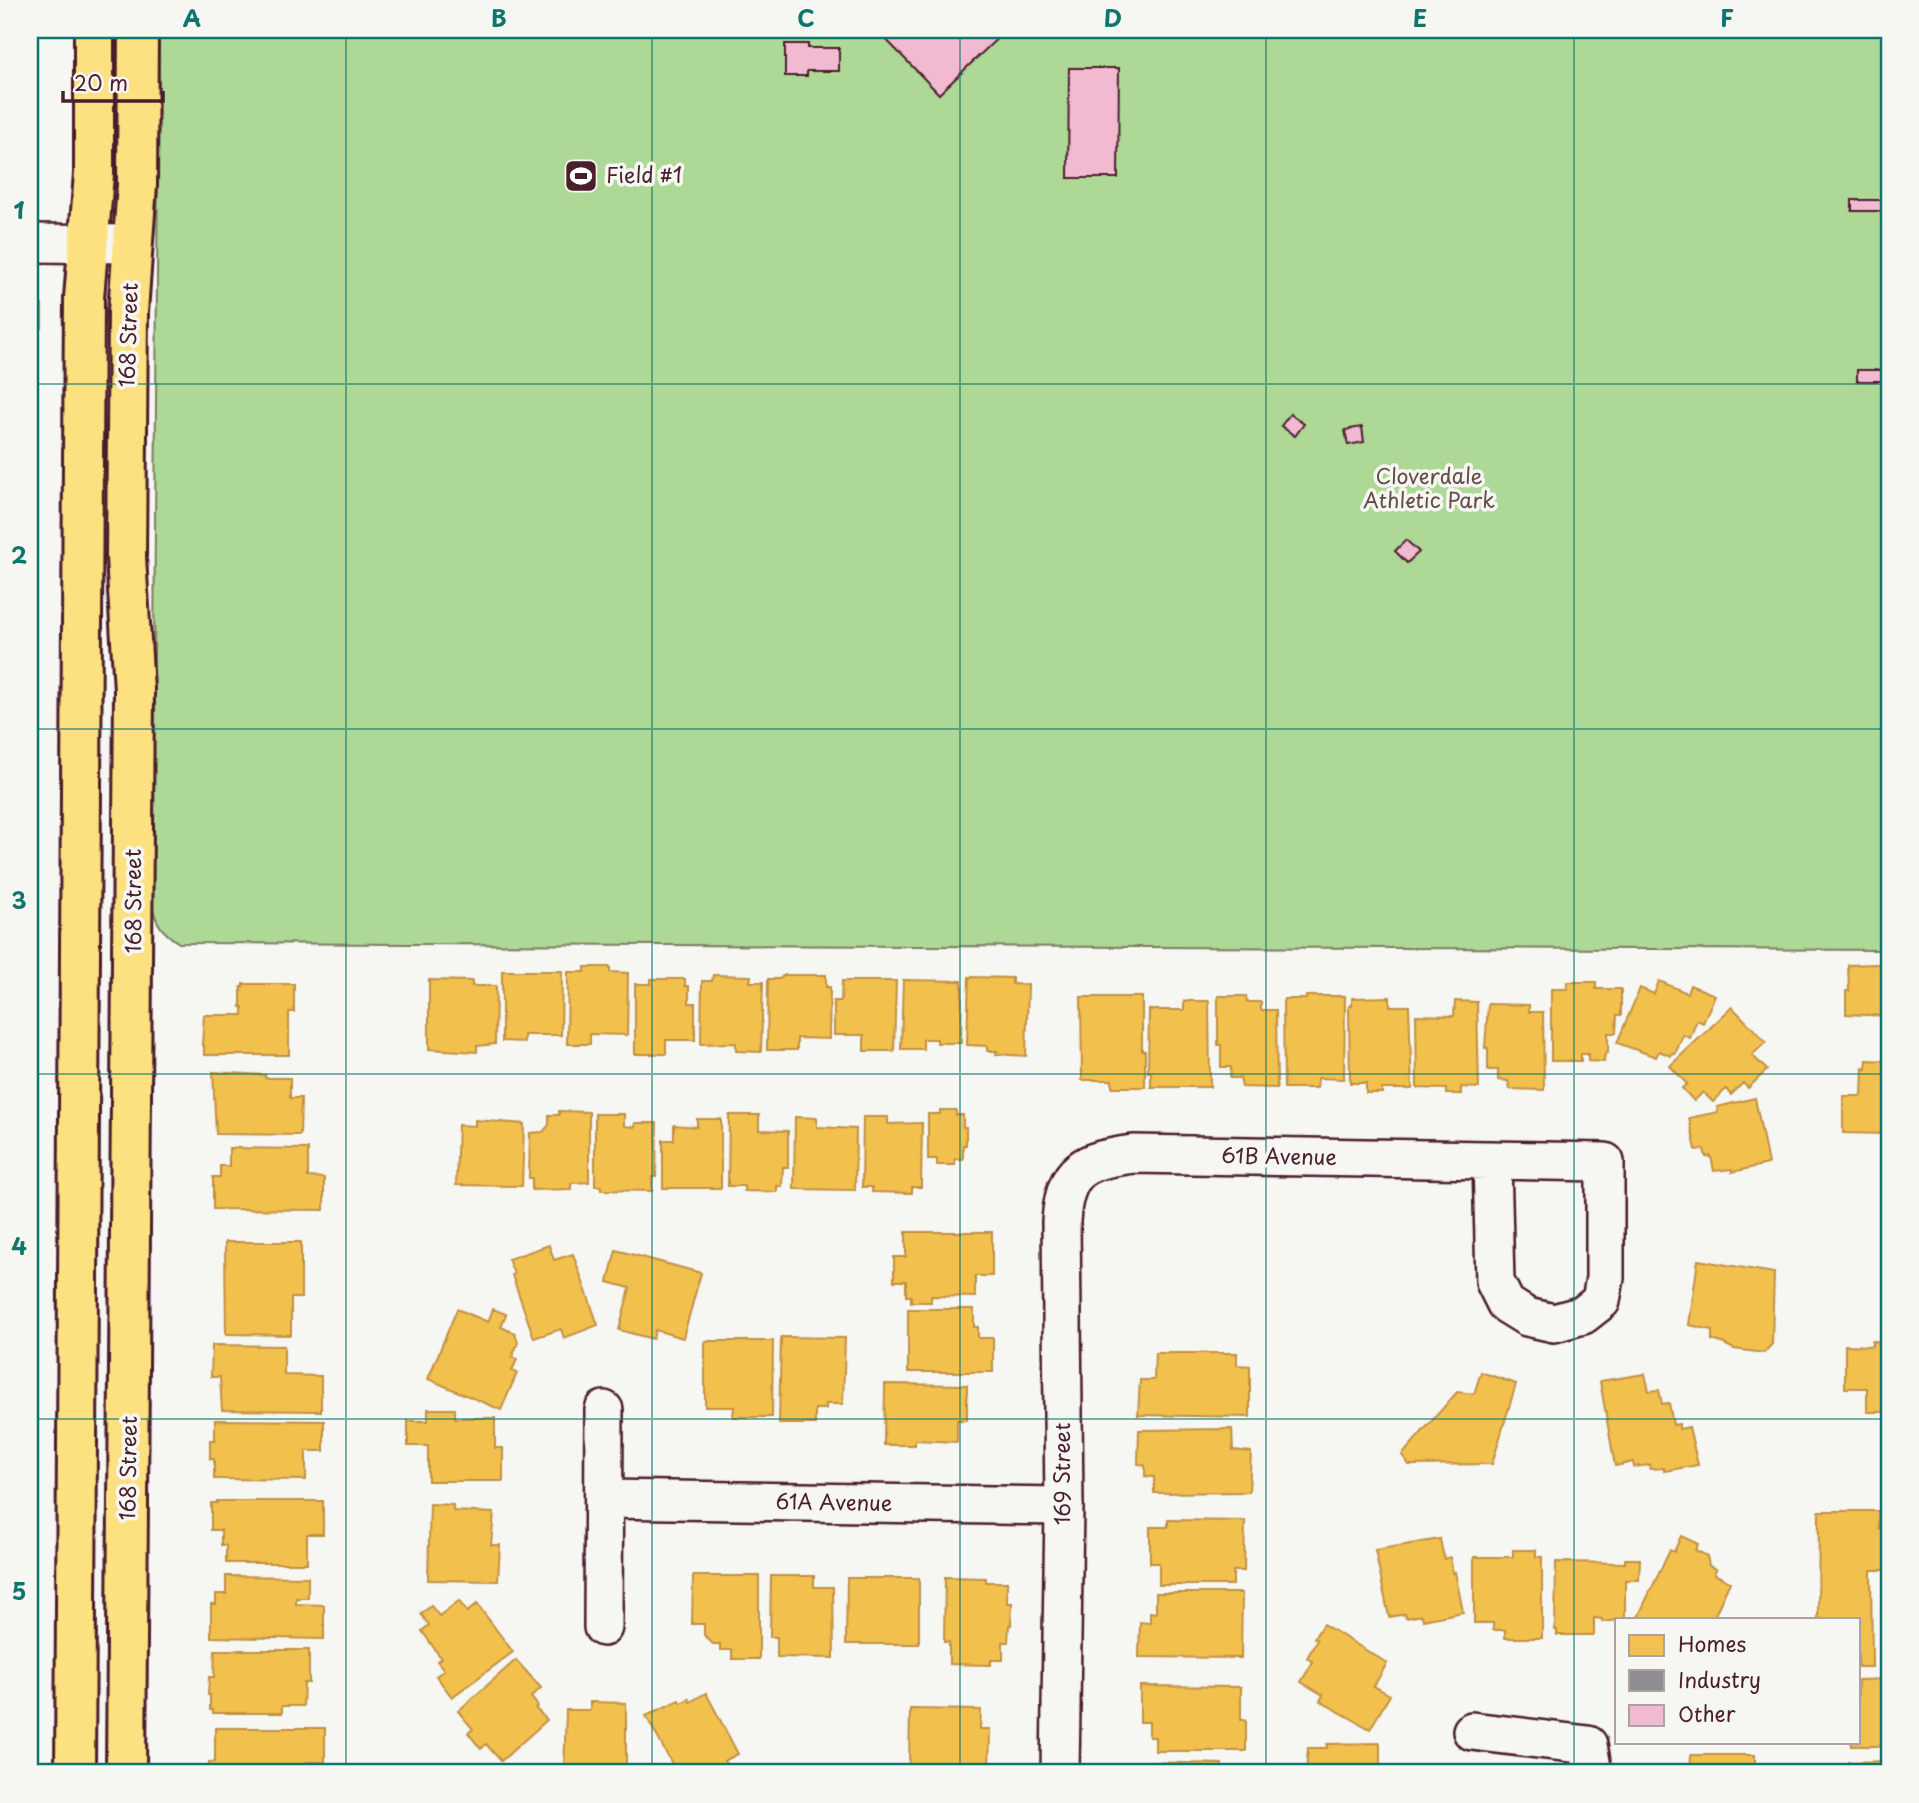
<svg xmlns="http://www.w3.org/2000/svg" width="1919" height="1803" font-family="'Playpen Sans',sans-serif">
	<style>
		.green { fill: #aed896; stroke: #7c7c60; stroke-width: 2 }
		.homes { fill: #f2c14e; stroke: #c09044; stroke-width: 2 }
		.industry { fill: #8d8d92; stroke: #796c73; stroke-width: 2 }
		.building { fill: #f1bad1; stroke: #4a1f2b; stroke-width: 2 }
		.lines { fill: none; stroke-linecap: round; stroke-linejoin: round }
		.minor-casing { stroke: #4a1f2b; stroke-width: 42 }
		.major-casing { stroke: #4a1f2b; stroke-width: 44 }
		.minor { stroke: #f6f6f2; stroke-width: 37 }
		.major { stroke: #fde080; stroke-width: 38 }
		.grid { fill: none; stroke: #0f766e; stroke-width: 2; stroke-opacity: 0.55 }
		.labels { text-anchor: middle; stroke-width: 7; stroke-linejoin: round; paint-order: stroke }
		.poi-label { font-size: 21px; fill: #4a1f2b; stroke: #f6f6f2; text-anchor: start }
		.street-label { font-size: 21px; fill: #4a1f2b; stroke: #f6f6f2 }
		.park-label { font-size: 21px; fill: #634d46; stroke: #f6f6f2 }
		.neatline { fill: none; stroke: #0f766e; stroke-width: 2.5 }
		.grid-label { font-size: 23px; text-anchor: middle; font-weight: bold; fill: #0f766e }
	</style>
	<rect width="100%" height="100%" fill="#f6f6f2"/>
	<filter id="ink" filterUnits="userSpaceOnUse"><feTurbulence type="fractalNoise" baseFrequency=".0143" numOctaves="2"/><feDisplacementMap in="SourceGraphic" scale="14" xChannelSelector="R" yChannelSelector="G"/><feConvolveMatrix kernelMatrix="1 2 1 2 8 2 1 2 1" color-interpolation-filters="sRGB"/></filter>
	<g filter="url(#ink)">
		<path class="green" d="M159,30H1889V950L179,943C162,932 155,923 152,903Z"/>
		<g class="homes">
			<polygon points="30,94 36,94 38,100 37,177 30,177"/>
			<polygon points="30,305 42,305 42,328 35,328 35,374 30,374"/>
			<rect x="30" y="485" width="3" height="55"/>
			<polygon points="30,625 32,625 31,661 30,661"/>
			<polygon points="30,726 30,746 32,746 31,782 30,782"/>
			<polygon points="1878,964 1889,964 1889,1016 1846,1014 1846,991 1849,991 1848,965"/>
			<polygon points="585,967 610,967 610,972 628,973 627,1035 590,1034 590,1044 567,1044 568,972 585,972"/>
			<polygon points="502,971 562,971 561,1035 524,1035 524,1042 502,1041"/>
			<polygon points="713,975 751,976 750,982 763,982 761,1052 736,1051 736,1043 701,1044 702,981 712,981"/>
			<polygon points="784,975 826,975 826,987 830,987 829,1039 797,1038 797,1050 767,1050 768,979 779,979"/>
			<polygon points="969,977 1012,978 1012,984 1028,985 1026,1056 996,1054 997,1051 987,1051 987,1046 967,1045"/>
			<polygon points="651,979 685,979 685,986 689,986 689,1003 695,1003 695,1040 666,1040 666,1054 635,1054 635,984 651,984"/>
			<polygon points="429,980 472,981 472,986 496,986 495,1044 477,1046 477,1052 429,1049"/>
			<polygon points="903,980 962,981 961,1043 937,1043 937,1039 923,1039 923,1049 901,1049"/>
			<polygon points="842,981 896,981 894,1051 864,1051 864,1035 834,1035 834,1001 841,1001"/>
			<polygon points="1659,981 1687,993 1690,985 1715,995 1703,1023 1697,1020 1690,1038 1683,1035 1675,1054 1672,1053 1671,1056 1659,1051 1656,1057 1617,1043 1640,988 1654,994"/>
			<polygon points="1567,982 1596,982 1596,989 1621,989 1621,1015 1617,1015 1616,1033 1608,1033 1608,1053 1605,1053 1604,1062 1588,1061 1588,1054 1581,1054 1581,1061 1551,1061 1551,989 1567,989"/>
			<polygon points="243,984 294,984 294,1012 289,1012 289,1055 204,1055 204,1045 202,1045 204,1015 243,1015 243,1007 241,1007 241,987 243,987"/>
			<polygon points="1218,996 1246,996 1247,1002 1261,1002 1261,1010 1276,1010 1277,1088 1242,1087 1240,1078 1230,1078 1231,1067 1221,1067 1221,1045 1218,1045"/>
			<polygon points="1306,996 1345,996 1344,1079 1318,1078 1317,1088 1284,1088 1283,1002 1284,999 1306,999"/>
			<polygon points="1081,997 1142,997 1142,1051 1145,1051 1145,1087 1112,1087 1112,1080 1082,1080"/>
			<polygon points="1390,997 1390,1006 1409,1006 1412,1089 1382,1089 1382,1093 1366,1093 1366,1083 1350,1083 1349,1006 1352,1006 1352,998"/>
			<polygon points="1184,1001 1209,1001 1210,1087 1151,1087 1151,1072 1148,1072 1149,1010 1184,1010"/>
			<polygon points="1455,1001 1477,1002 1479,1088 1461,1087 1461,1094 1446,1094 1446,1089 1417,1088 1416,1015 1454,1016"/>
			<polygon points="1488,1004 1529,1005 1529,1012 1543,1012 1544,1090 1510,1089 1508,1081 1498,1080 1498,1070 1488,1070 1488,1048 1485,1048"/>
			<polygon points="1732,1007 1766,1042 1752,1055 1767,1070 1748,1088 1743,1083 1731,1095 1726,1089 1713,1102 1703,1092 1694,1101 1682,1088 1687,1084 1670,1066"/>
			<polygon points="1867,1060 1889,1061 1889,1134 1843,1133 1843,1096 1862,1096 1863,1068 1866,1069"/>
			<polygon points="213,1072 265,1075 265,1078 290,1078 290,1098 301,1098 300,1135 216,1134"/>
			<polygon points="1755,1098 1768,1164 1732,1172 1732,1169 1714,1171 1711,1156 1706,1157 1704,1149 1696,1150 1689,1118 1718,1112 1717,1107"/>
			<polygon points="940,1110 956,1110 956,1115 963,1115 963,1127 966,1127 966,1145 963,1145 963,1159 955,1159 955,1165 937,1165 937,1159 928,1159 928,1114 940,1114"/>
			<polygon points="559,1111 589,1112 589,1182 571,1183 571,1189 532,1190 532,1178 529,1178 530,1133 543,1132 549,1125 549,1115 559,1115"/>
			<polygon points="595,1114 624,1114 624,1126 635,1127 635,1123 657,1123 656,1177 652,1177 652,1191 601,1190 601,1186 595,1186"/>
			<polygon points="729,1115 759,1115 759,1130 788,1131 788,1167 783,1167 782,1186 777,1186 777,1192 744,1191 744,1186 728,1186"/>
			<polygon points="795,1117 817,1118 817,1127 856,1129 855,1190 794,1189"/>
			<polygon points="863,1117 888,1117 888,1124 922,1123 921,1187 912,1187 912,1193 872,1192 872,1187 862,1187"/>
			<polygon points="697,1119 721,1119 721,1188 663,1188 663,1140 674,1140 674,1125 697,1127"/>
			<polygon points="475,1120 524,1124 522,1186 456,1185 458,1125 475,1126"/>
			<polygon points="229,1148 308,1149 308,1177 324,1178 324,1210 213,1209 213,1177 220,1177 220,1166 229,1166"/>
			<polygon points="906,1232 992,1232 992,1276 975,1276 975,1297 931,1296 931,1302 911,1302 911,1296 906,1296 906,1281 894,1281 894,1257 906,1257"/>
			<polygon points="225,1242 301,1242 301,1298 291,1298 291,1335 226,1334"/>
			<polygon points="549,1245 554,1260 573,1254 598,1325 564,1338 561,1329 534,1338 512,1275 514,1274 508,1259"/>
			<polygon points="616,1250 701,1273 683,1338 655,1330 653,1339 619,1330 630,1288 608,1282"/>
			<polygon points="1698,1260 1774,1273 1772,1344 1764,1353 1734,1349 1722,1343 1712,1340 1712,1330 1689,1325"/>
			<polygon points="457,1309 488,1322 493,1309 506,1314 501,1327 515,1333 518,1342 512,1357 517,1359 512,1371 517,1373 501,1410 428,1379"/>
			<polygon points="908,1309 974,1309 974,1327 978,1327 978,1338 993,1338 993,1372 908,1372"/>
			<polygon points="781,1337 845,1338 843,1404 826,1404 826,1409 815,1409 815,1424 779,1424"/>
			<polygon points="705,1341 773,1341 772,1417 733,1417 734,1407 705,1407"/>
			<polygon points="1872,1341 1889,1342 1889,1412 1867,1412 1867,1388 1845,1388 1845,1345 1872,1346"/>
			<polygon points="212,1345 284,1346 284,1375 321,1376 321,1411 222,1410 220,1377 211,1377"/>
			<polygon points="1155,1353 1237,1353 1237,1365 1250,1366 1250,1417 1138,1415 1140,1380 1154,1380"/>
			<polygon points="1481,1372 1516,1384 1492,1464 1409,1465 1402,1455 1457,1392 1474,1394"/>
			<polygon points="1645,1374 1649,1391 1659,1390 1662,1404 1669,1403 1673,1425 1679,1424 1679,1429 1689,1427 1698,1465 1664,1471 1664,1468 1650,1469 1650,1465 1634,1467 1633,1462 1615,1466 1600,1381"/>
			<polygon points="885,1384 967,1385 967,1420 957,1420 957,1442 915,1440 915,1445 884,1445"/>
			<polygon points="428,1409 455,1409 455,1418 495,1418 495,1448 503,1448 503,1481 428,1481 428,1446 408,1446 408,1421 428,1421"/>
			<polygon points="215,1420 324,1421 324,1451 306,1451 306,1480 214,1479 214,1459 210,1459 210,1440 215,1440"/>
			<polygon points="1232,1429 1233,1450 1251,1452 1249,1492 1154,1493 1154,1477 1145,1476 1145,1465 1138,1464 1139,1430"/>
			<polygon points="217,1501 323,1501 323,1534 307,1534 307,1563 226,1563 226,1545 221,1545 221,1530 211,1530 211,1503 217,1503"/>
			<polygon points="430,1504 453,1505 453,1511 494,1513 491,1545 500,1545 498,1581 428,1580"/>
			<polygon points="1819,1511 1878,1511 1879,1528 1889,1529 1889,1570 1871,1570 1872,1667 1858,1667 1858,1619 1818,1619"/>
			<polygon points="1168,1520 1245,1521 1244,1571 1233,1571 1233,1585 1159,1585 1159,1563 1150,1563 1150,1527 1168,1527"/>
			<polygon points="1681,1536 1698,1544 1695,1550 1707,1556 1709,1566 1716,1569 1714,1574 1730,1582 1713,1619 1637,1619 1670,1550 1674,1552"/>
			<polygon points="1440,1539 1444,1559 1450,1557 1453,1573 1455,1572 1463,1612 1423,1620 1422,1615 1406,1618 1405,1614 1389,1617 1375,1550"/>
			<polygon points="1513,1550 1536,1550 1536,1557 1542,1557 1542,1638 1505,1638 1505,1630 1493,1630 1493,1623 1474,1623 1474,1557 1513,1557"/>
			<polygon points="1625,1559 1640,1559 1639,1580 1625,1580 1625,1619 1602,1622 1602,1619 1594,1618 1594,1635 1557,1635 1557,1630 1555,1630 1556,1562 1625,1563"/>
			<polygon points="226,1576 308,1577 308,1598 296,1598 296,1604 324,1605 324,1639 211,1637 211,1604 216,1604 216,1594 226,1594"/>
			<polygon points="693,1576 759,1576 759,1659 732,1659 732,1650 720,1650 720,1644 713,1644 704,1635 704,1624 692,1624"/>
			<polygon points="771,1576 814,1576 814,1587 833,1587 834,1658 777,1657 777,1637 770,1637"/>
			<polygon points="945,1577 986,1578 986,1582 1007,1582 1007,1603 1012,1603 1011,1625 1009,1625 1008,1642 1003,1642 1003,1660 991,1660 991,1665 949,1664 949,1642 944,1642"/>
			<polygon points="847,1578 919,1578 919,1644 846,1644"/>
			<polygon points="1156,1593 1242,1593 1241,1658 1139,1657 1140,1622 1150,1623 1150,1612 1156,1613"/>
			<polygon points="459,1601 467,1612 477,1604 513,1652 452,1697 436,1676 444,1670 437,1661 441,1658 422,1631 429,1625 421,1614 431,1606 439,1616"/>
			<polygon points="1323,1624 1387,1663 1374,1686 1390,1695 1370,1729 1320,1701 1323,1695 1301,1682 1313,1662 1307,1658 1317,1640 1314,1638"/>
			<polygon points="215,1650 309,1650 309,1683 304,1683 303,1706 282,1706 282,1713 213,1713 213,1710 210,1710 210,1695 208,1695 209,1677 214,1677"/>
			<polygon points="516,1660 541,1688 531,1697 538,1706 535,1708 547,1720 501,1761 486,1744 481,1749 468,1733 473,1729 458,1711"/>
			<polygon points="1889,1679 1889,1746 1851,1746 1851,1742 1858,1742 1858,1680"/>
			<polygon points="1140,1686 1241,1687 1241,1720 1246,1720 1246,1751 1155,1751 1155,1737 1149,1737 1149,1722 1140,1722"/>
			<polygon points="706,1693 738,1754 724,1761 728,1767 717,1773 709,1773 707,1770 700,1773 677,1773 646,1716 679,1700 681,1703 689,1699 690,1702"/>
			<polygon points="590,1702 626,1703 626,1773 564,1773 566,1710 590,1710"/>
			<polygon points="910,1709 981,1710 980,1729 990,1729 989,1770 909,1769"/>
			<polygon points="215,1728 325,1728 325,1762 307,1762 307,1773 209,1773 209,1762 215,1762"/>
			<polygon points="1380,1743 1380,1773 1306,1773 1308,1748 1327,1748 1327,1744"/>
			<polygon points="1691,1755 1755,1755 1755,1768 1763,1768 1763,1773 1690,1773"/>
			<polygon points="1889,1761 1889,1773 1848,1773 1848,1762"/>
			<polygon points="1144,1762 1222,1764 1222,1773 1144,1773"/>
		</g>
		<rect class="industry" x="30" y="48" width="2" height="34"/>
		<g class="building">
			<polygon points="877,30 1006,30 939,94"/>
			<polygon points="785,44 808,44 808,48 839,48 839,71 807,71 807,76 785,76"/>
			<polygon points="1069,68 1119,68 1118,178 1068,178"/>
			<rect x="1852" y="200" width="37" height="11"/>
			<rect x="1857" y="370" width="32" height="11"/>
			<polygon points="1290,414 1304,424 1295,436 1281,426"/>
			<polygon points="1362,427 1364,442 1348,445 1345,430"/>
			<polygon points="1406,540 1419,552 1407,563 1395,551"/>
		</g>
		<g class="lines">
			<defs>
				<g id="minor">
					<polyline points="30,243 133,244"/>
					<polyline points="604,1499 1064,1506"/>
					<polyline points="603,1627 604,1410"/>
					<polyline points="1472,1731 1588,1745 1593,1773"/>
					<path d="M1060,1773L1064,1506L1061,1221C1065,1167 1084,1161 1133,1154L1605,1162V1278L1601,1301L1583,1315L1554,1323L1527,1317L1506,1304L1495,1282L1492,1161"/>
				</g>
				<g id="major">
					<polyline points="75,1773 84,298 94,174 94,30"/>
					<polyline points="126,1773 134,690 126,557 128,312 137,184 138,30"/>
				</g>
			</defs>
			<use href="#minor" class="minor-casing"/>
			<use href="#major" class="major-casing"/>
			<use href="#minor" class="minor"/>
			<use href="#major" class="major"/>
		</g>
	</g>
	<path class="grid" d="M346,30V1773M652,30V1773M960,30V1773M1266,30V1773M1574,30V1773M30,384H1889M30,729H1889M30,1074H1889M30,1419H1889"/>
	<defs>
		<symbol id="stadium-square" viewBox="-11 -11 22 22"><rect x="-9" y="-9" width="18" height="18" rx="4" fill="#4a1f2b" stroke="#f6f6f2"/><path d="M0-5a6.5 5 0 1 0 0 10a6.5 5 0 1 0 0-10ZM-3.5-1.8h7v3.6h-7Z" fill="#fff"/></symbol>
	</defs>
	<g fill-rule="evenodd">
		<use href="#stadium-square" x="562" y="157" width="38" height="38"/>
	</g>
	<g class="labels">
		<g class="poi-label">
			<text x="606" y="183">Field #1</text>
		</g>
		<g class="street-label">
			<text transform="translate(129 335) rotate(-88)" y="7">168 Street</text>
			<text transform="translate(134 901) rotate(-90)" y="7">168 Street</text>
			<text transform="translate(1279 1157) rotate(1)" y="7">61B Avenue</text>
			<text transform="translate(129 1468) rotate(-89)" y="7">168 Street</text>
			<text transform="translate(1063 1474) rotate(-90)" y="7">169 Street</text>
			<text transform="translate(834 1503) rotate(1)" y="7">61A Avenue</text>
		</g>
		<g class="park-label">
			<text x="1429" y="484">Cloverdale<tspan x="1429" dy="24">Athletic Park</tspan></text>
		</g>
	</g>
	<rect width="1919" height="1803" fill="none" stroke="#f6f6f2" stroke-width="77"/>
	<rect x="1615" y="1618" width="245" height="126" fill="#f6f6f2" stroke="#b1a0a2" stroke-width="2"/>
	<rect x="1629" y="1635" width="35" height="21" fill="#f2c14e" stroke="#b1a0a2" stroke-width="2"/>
	<text x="1678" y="1652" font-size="21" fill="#4a1f2b">Homes</text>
	<rect x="1629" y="1670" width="35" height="21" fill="#8d8d92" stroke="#b1a0a2" stroke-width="2"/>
	<text x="1678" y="1688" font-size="21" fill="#4a1f2b">Industry</text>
	<rect x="1629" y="1705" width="35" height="21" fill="#f1bad1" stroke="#b1a0a2" stroke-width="2"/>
	<text x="1678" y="1722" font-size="21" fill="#4a1f2b">Other</text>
	<path d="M63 91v10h100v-10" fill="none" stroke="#4a1f2b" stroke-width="3.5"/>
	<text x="74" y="91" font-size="21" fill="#4a1f2b" stroke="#f6f6f2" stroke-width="5" paint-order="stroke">20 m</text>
	<rect x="38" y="38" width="1843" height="1726" class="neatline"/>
	<g class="grid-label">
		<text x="192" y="27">A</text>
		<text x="499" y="27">B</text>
		<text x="806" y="27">C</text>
		<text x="1113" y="27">D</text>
		<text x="1420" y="27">E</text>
		<text x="1727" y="27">F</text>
		<text x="19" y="219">1</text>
		<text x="19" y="564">2</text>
		<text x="19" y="909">3</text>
		<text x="19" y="1255">4</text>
		<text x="19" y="1600">5</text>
	</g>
</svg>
